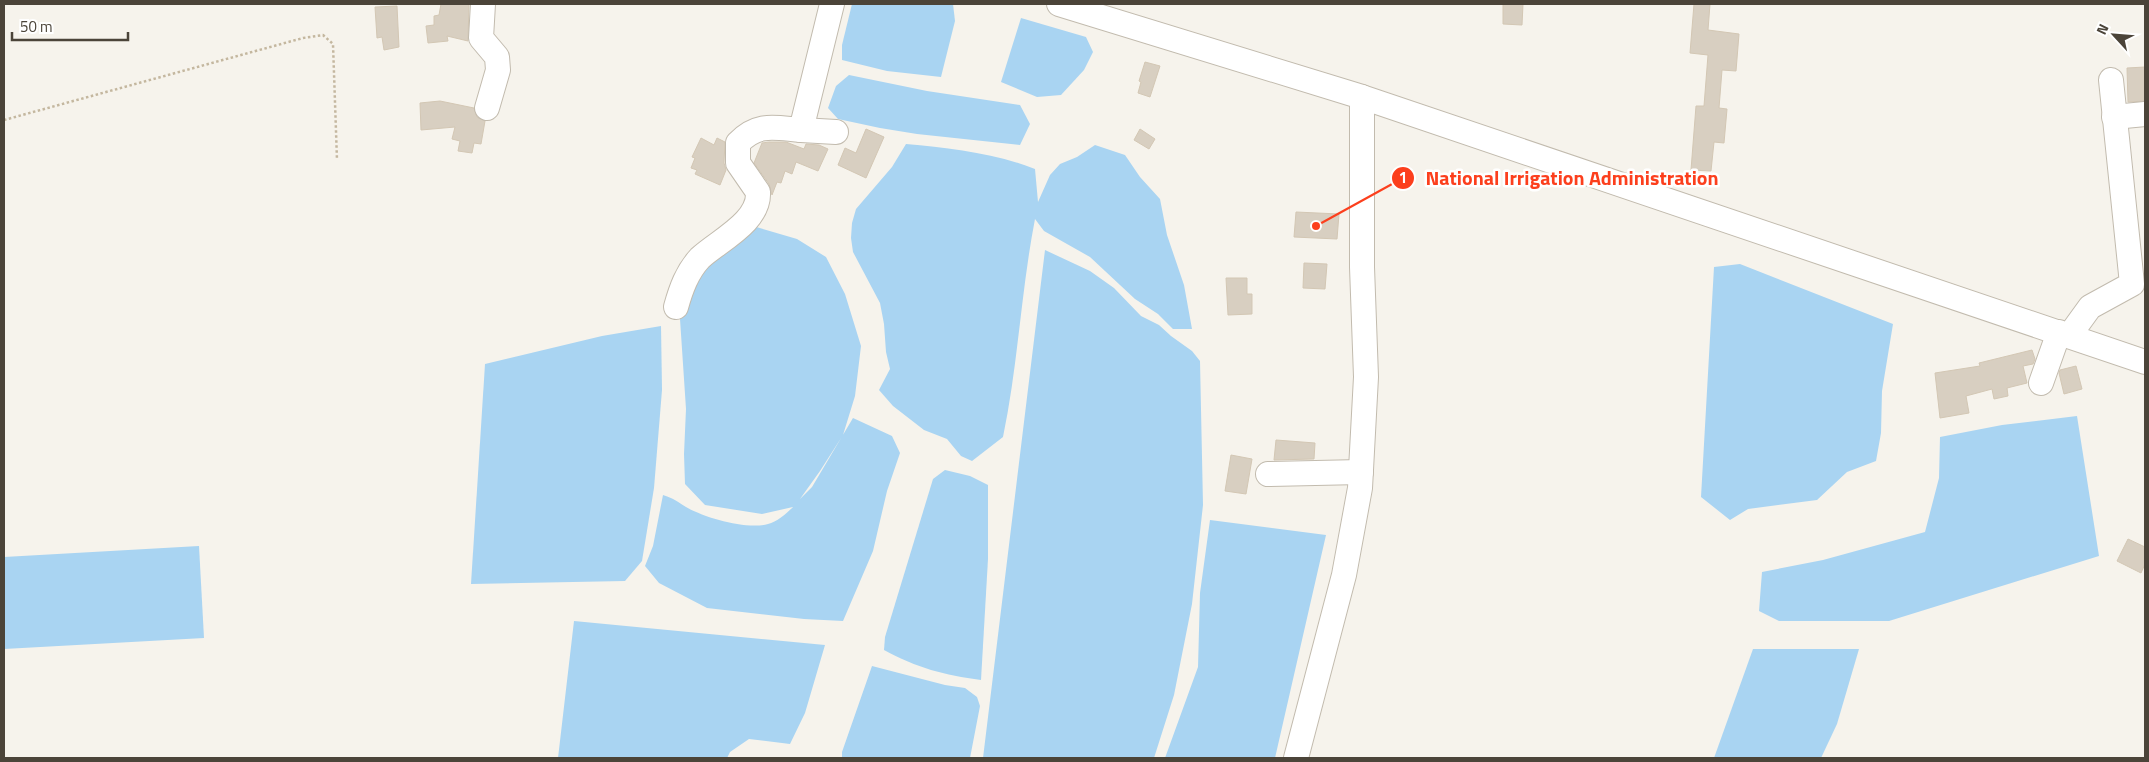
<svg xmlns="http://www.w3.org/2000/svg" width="2149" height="762" font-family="'Titillium Web',sans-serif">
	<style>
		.water { fill: #a9d4f2 }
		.building { fill: #d8cfc1; stroke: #d3c7b4 }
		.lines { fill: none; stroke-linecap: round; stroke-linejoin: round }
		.minor-casing { stroke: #c2bbae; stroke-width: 26 }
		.path { stroke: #c4b79f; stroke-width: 2.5; stroke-dasharray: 2.5 2.5; stroke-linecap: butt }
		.minor { stroke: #fff; stroke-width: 24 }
		.leader { fill: none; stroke: #fc3f1d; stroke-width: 2 }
		.callout-dot { fill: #fc3f1d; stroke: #fff; stroke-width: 2 }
		.mark-label { font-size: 15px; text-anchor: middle; font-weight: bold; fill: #fff }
		.callout-label { font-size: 20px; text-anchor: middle; font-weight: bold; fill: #fc3f1d; stroke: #fff; stroke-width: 5; stroke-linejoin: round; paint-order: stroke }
	</style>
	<rect width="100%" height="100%" fill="#f6f3ec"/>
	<g class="water">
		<polygon points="852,4 953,4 955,21 941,77 887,71 842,60 842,45"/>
		<polygon points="1021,18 1086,37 1093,52 1084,70 1061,95 1037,97 1001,82"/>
		<polygon points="849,75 927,91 1020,105 1030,124 1020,145 917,134 880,128 838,119 828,108 836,86"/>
		<path d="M906,144C949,148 995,153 1035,169L1038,202L1050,175L1060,164L1077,157L1095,145L1125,155L1140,177L1160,199L1167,235L1184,285L1192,329H1173L1158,314L1135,299L1090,257L1044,231L1035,219C1021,291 1018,365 1003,437L972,461L961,456L947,439L924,430L893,406L879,390L890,369L886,352L884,324L880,303L853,252L851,238L852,223L856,209L892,167Z"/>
		<path d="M753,226L797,239L826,257L845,294L861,346L855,396L843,435L820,471L800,499L812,487L853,418L892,436L900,453L887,491L873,551L843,621L804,619L707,608L659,583L645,566L653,546L663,495C673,498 678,502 686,507C705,518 747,530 768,524C777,522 787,513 793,507L762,514L705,505L685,484L684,454L686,409L680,319L690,283Z"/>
		<polygon points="1045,250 1090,271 1114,288 1141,316 1159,325 1171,336 1192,351 1200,361 1203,505 1192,604 1174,695 1154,758 983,758"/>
		<polygon points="1740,264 1893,324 1882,391 1881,433 1876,461 1847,472 1817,500 1748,509 1730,520 1701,497 1714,267"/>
		<polygon points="661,326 662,390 654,488 642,561 625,581 471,584 485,364 602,336"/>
		<polygon points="2077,416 2099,556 1889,621 1779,621 1759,611 1762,572 1823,560 1925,532 1939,478 1940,437 2002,425"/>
		<path d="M945,470L970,476L988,485V559L981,680C944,675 917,668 884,650L885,637L933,479Z"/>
		<polygon points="1210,520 1326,535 1275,758 1165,758 1198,667 1200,593"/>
		<polygon points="199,546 204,638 4,649 4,557"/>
		<polygon points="574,621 825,645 805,713 790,744 749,739 730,752 727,758 558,758"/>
		<polygon points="1753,649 1859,649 1837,724 1821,758 1714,758"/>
		<polygon points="872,666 945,685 965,688 977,697 980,706 970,758 842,758 842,752"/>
	</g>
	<g class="building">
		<polygon points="441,4 469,4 468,41 447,36 448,41 428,43 426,26 434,25 434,16 439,15"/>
		<polygon points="1503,4 1523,4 1522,25 1503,24"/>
		<polygon points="1694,4 1710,4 1708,30 1739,34 1736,71 1722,70 1719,108 1727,109 1724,143 1714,142 1711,171 1691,170 1696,106 1704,106 1708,55 1690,53"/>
		<polygon points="397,6 399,47 384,50 382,37 377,38 375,7"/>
		<polygon points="1145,62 1160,66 1150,97 1138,93 1141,82 1139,81"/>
		<polygon points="2145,67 2145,101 2128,102 2127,68"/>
		<polygon points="440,101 474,108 477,117 485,121 481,144 474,143 472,153 458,151 460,141 452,139 455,127 421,130 420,103"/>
		<polygon points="866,129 884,137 866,178 838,165 845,148 856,153"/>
		<polygon points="1140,129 1155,139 1149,149 1134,140"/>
		<polygon points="701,138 714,145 717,138 725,142 724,163 726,170 720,185 695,174 697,170 691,168 695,158 692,157"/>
		<polygon points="769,142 786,142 804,149 806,144 819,145 828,149 818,171 796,162 792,174 785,171 781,183 777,182 772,195 769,184 754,163 762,143"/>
		<polygon points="1296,212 1339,214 1337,239 1294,237"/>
		<polygon points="1304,263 1327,264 1325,289 1303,288"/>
		<polygon points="1226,278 1247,278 1247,294 1252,294 1252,314 1228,315"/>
		<polygon points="2032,350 2035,359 2033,364 2023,366 2027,383 2007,388 2008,396 1994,399 1992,389 1966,396 1969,413 1940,418 1935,373 1980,366 1979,363"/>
		<polygon points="2076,366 2082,389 2064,394 2059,373 2060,370"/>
		<polygon points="1276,440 1315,443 1314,459 1274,460"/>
		<polygon points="1231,455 1252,459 1246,494 1225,491"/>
		<polygon points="2128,539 2145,547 2145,564 2141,573 2117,561"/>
	</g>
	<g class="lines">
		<defs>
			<g id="minor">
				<polyline points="483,4 481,38 497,57 498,70 487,108"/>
				<polyline points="1059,4 1362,97 2145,362"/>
				<polyline points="2114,117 2145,114"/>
				<polyline points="801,130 836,132"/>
				<path d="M676,307C681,289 687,272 700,258C718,241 760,222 758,192L738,163V143C758,122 775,128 801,130L832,4"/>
				<polyline points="2069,336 2090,307 2132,284 2111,80"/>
				<polyline points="2041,383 2059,332"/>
				<polyline points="1268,474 1361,472"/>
				<polyline points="1296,758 1344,575 1360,488 1366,377 1362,267 1362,97"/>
			</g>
		</defs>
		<use href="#minor" class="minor-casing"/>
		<polyline class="path" points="4,120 303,38 323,35 333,44 337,160"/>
		<use href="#minor" class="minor"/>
	</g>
	<path class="leader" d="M1316 226L1403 178"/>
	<g class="callout-dot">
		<circle cx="1316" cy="226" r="5"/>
		<circle cx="1403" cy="178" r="12"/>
	</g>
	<g class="mark-label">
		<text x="1403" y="183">1</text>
	</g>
	<g class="callout-label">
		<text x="1572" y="185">National Irrigation Administration</text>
	</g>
	<rect width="2149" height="762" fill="none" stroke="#4b4439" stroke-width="10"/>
	<g transform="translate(2114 35) rotate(296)" stroke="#ffffff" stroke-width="4" paint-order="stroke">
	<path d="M0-4L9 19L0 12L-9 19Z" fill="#4b4439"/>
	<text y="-8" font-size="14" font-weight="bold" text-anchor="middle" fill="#4b4439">N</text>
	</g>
	<path d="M12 32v8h116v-8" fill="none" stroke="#4b4439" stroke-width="2.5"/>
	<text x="20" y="32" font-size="15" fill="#4b4439" stroke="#ffffff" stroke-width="4" paint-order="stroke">50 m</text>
</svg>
